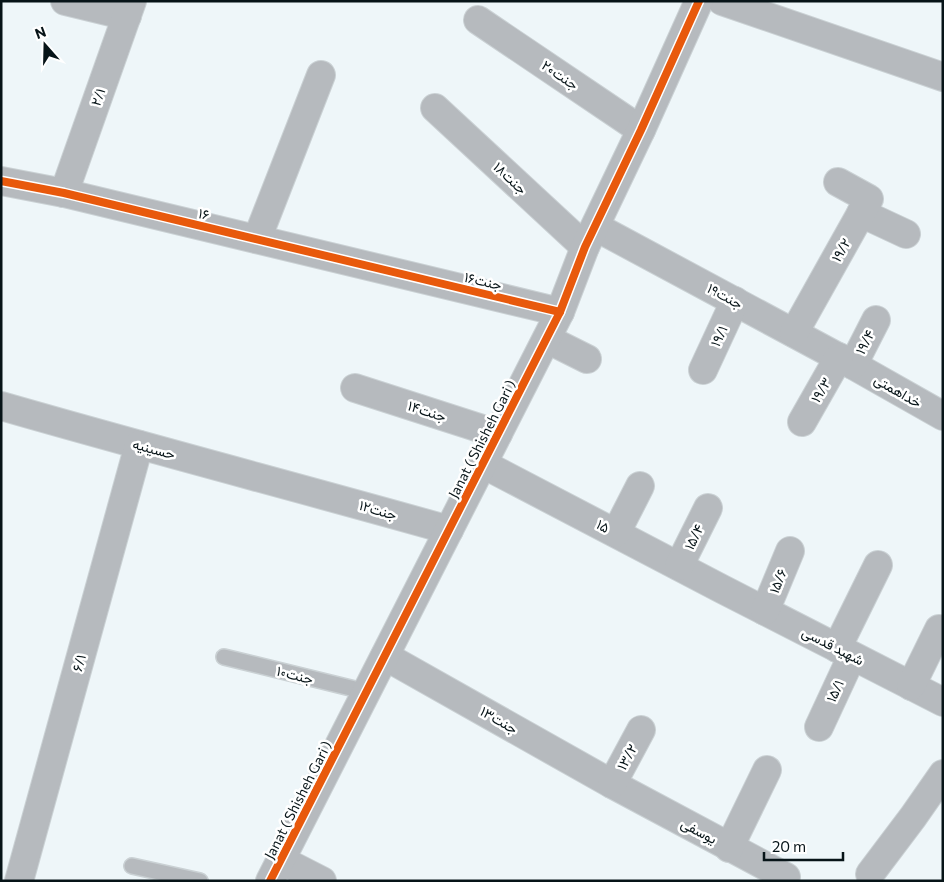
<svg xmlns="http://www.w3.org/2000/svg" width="944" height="882" font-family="Commissioner,Vazirmatn,sans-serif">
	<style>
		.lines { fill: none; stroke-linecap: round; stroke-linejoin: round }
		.service-casing { stroke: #cad1d4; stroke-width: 18 }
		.minor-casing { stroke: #cad1d4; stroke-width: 30 }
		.tertiary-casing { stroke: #cad1d4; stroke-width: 30 }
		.service { stroke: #b6babe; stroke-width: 15 }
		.minor { stroke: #b6babe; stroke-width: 28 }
		.tertiary { stroke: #b6babe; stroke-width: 28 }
		.cycleway-casing { stroke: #fff; stroke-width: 11 }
		.cycleway { stroke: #e8590c; stroke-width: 8 }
		.labels { text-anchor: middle; stroke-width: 5; stroke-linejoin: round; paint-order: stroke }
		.street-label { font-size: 14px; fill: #071418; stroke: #fff }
	</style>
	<rect width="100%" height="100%" fill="#eef6f9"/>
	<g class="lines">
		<defs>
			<g id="service">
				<polyline points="224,657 367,692"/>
				<polyline points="132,866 200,881"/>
			</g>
			<g id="minor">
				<polyline points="65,1 127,16"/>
				<polyline points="722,1 943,77"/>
				<polyline points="478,20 641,130"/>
				<polyline points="435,108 585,247"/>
				<polyline points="1,181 64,193 560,312"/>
				<polyline points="64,193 132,1"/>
				<polyline points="861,213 906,234"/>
				<polyline points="596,227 853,365 943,416"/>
				<polyline points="257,239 321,75"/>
				<polyline points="794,333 869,199 838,182"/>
				<polyline points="547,339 587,359"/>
				<polyline points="853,365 876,320"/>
				<polyline points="703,370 735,301"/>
				<polyline points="355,388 498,434"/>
				<path d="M1,406C150,449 300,488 449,530"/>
				<polyline points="802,422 839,357"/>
				<polyline points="483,464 722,589 943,702"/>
				<polyline points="616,533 640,486"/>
				<polyline points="679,566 708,508"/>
				<polyline points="765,611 790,551"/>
				<polyline points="837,648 878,565"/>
				<polyline points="385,656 612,784 786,877"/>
				<polyline points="911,686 939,629"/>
				<polyline points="819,727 852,656"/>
				<polyline points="612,784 641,730"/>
				<polyline points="729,848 767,770"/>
				<polyline points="281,860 322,881"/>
				<polyline points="870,874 913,817 943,774"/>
				<polyline points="19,881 139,445"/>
			</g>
			<polyline id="tertiary" points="270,881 560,312 585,247 641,130 699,1"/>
		</defs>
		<use href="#service" class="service-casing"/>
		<use href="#minor" class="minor-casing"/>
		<use href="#tertiary" class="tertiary-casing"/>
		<use href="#service" class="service"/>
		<use href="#minor" class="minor"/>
		<use href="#tertiary" class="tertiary"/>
		<defs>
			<g id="cycleway">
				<polyline points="1,181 64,193 560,312"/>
				<polyline points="270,881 560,312 585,247 641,130 699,1"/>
			</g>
		</defs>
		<use href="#cycleway" class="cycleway-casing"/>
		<use href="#cycleway" class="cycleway"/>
	</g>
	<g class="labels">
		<g class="street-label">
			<text transform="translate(560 75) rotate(34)" y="5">جنت۲۰</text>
			<text transform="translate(98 97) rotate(-70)" y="5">۲/۱</text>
			<text transform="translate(510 178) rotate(43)" y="5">جنت۱۸</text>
			<text transform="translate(204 214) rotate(13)" y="5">۱۶</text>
			<text transform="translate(841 250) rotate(-61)" y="5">۱۹/۲</text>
			<text transform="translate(483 281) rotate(13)" y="5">جنت۱۶</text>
			<text transform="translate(725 296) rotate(28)" y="5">جنت۱۹</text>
			<text transform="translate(719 336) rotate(-65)" y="5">۱۹/۱</text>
			<text transform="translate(865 342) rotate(-63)" y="5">۱۹/۴</text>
			<text transform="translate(821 390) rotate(-60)" y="5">۱۹/۳</text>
			<text transform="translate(898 391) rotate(30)" y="5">خداهمتی</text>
			<text transform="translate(427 411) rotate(18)" y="5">جنت۱۴</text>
			<text transform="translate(482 439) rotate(-63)" y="5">Janat ( Shisheh Gari )</text>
			<text transform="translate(154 449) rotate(15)" y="5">حسینیه</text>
			<text transform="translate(378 510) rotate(16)" y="5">جنت۱۲</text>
			<text transform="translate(603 526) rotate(28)" y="5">۱۵</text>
			<text transform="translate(694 537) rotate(-64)" y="5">۱۵/۴</text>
			<text transform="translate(778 581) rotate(-68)" y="5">۱۵/۶</text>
			<text transform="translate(833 646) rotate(27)" y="5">شهید قدسی</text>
			<text transform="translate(79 663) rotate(-75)" y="5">۶/۱</text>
			<text transform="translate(295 675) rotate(14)" y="5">جنت۱۰</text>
			<text transform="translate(835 691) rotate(-65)" y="5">۱۵/۱</text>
			<text transform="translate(499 720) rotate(30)" y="5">جنت۱۳</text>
			<text transform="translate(627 757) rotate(-62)" y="5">۱۳/۲</text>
			<text transform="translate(298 800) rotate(-63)" y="5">Janat ( Shisheh Gari )</text>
			<text transform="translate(699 831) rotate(28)" y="5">یوسفی</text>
		</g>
	</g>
	<rect width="944" height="882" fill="none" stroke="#071418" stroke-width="5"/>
	<g transform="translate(45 45) rotate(340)" stroke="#ffffff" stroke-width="4" paint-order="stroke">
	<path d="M0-4L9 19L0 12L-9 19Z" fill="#071418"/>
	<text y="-8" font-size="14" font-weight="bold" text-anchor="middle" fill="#071418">N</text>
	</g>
	<path d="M764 852v8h79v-8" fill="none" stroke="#071418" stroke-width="2.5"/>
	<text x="772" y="852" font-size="15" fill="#071418" stroke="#ffffff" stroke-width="4" paint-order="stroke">20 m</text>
</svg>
